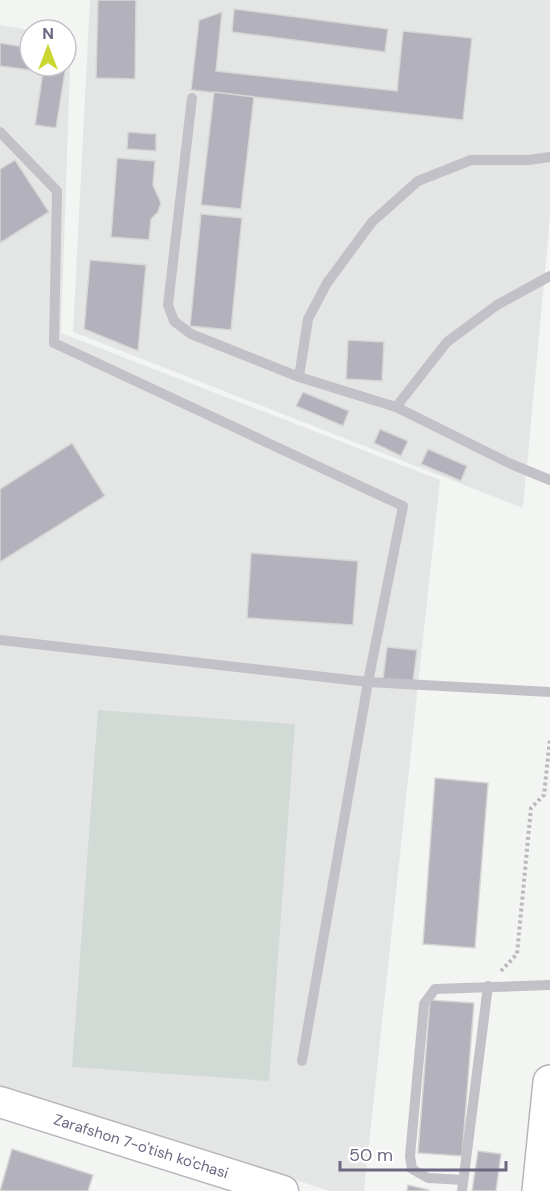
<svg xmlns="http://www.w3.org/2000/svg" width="550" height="1191" font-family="'DM Sans',sans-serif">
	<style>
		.built { fill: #e4e6e6 }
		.green { fill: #d2dad6 }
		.building { fill: #b3b1bb; stroke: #d5d7d5; stroke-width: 1.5 }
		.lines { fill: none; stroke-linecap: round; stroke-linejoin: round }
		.secondary-casing { stroke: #b8b6be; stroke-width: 33 }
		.highway-casing { stroke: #b6b4ba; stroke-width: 36 }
		.path { stroke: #bab9be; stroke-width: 4; stroke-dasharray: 3 3; stroke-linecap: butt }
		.lane { stroke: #c3c1c8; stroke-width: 10 }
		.secondary { stroke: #fff; stroke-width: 30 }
		.highway { stroke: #fff; stroke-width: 33 }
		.labels { text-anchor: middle; stroke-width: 6; stroke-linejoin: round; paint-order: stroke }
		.street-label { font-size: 15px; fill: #6e6781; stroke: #fff }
	</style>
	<rect width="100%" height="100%" fill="#f3f5f2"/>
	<g class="built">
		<polygon points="90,0 550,0 550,218 523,508 73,332"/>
		<polygon points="0,25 30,30 30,66 66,66 66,37 71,38 61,333 440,480 364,1191 330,1191 0,1086"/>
	</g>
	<polygon class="green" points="98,710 295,724 269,1081 72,1067"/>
	<g class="building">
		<polygon points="98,0 136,0 135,79 96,78"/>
		<polygon points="234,9 388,29 385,52 232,32"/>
		<polygon points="222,12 216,71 397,91 403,31 472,38 463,120 191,90 199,20"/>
		<polygon points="0,43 30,48 30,66 66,66 56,128 35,125 43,72 0,66"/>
		<polygon points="214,92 254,97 241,209 201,205"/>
		<polygon points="128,132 156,134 156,151 127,149"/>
		<polygon points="117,158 155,161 153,185 161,203 158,212 151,219 149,240 111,237"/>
		<polygon points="15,160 49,212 0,243 0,169"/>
		<polygon points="201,214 242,218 231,330 190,326"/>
		<polygon points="90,260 146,265 138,351 84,329"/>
		<polygon points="348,340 384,342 382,381 346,379"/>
		<polygon points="303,392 349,411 343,426 296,406"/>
		<polygon points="380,429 408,441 401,456 374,443"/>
		<polygon points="72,443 105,496 0,562 0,489"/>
		<polygon points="428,449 467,466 461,481 421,464"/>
		<polygon points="251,553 358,561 353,625 247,618"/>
		<polygon points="387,647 417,650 413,682 383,679"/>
		<polygon points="435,778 488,783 475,948 423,944"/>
		<polygon points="430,1000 474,1003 462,1156 418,1153"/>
		<polygon points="12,1149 93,1175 88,1191 0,1191"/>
		<polygon points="478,1151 501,1154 496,1191 472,1191"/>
		<polygon points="408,1185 429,1190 429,1191 407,1191"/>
	</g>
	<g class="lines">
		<defs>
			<g id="secondary">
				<path id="s1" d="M0,1102L283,1191"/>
			</g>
			<polyline id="highway" points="539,1191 550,1082"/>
		</defs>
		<use href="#secondary" class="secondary-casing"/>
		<use href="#highway" class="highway-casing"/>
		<polyline class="path" points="501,971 517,954 531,808 544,795 550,739"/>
		<g class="lane">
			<polyline points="192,98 168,305 174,321 191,334 299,377 396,407 511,464 550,480"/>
			<polyline points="0,132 57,191 54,343 403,506 368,682 0,640"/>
			<polyline points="299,377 308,319 327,283 372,222 418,181 471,160 529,160 550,157"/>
			<polyline points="396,407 447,342 497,305 550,276"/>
			<polyline points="302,1061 368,682 550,692"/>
			<polyline points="463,1180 428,1178 412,1169 410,1156 424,1004 435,989 550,985"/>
			<polyline points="462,1191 488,986"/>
		</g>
		<use href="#secondary" class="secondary"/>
		<use href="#highway" class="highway"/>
	</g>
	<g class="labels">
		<g class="street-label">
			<text dy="5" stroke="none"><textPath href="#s1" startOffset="148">Zarafshon 7-o'tish ko'chasi</textPath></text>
		</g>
	</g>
	<g transform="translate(48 48)"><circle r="28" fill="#ffffff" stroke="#c5c2cd" stroke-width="1.5"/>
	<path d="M0-4.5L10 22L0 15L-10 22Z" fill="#cad631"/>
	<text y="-9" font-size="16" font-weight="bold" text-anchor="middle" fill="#6e6781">N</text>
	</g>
	<path d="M340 1161v9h166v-9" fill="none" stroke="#6e6781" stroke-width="3"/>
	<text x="349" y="1161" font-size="18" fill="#6e6781" stroke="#ffffff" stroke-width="4.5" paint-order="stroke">50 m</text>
</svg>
